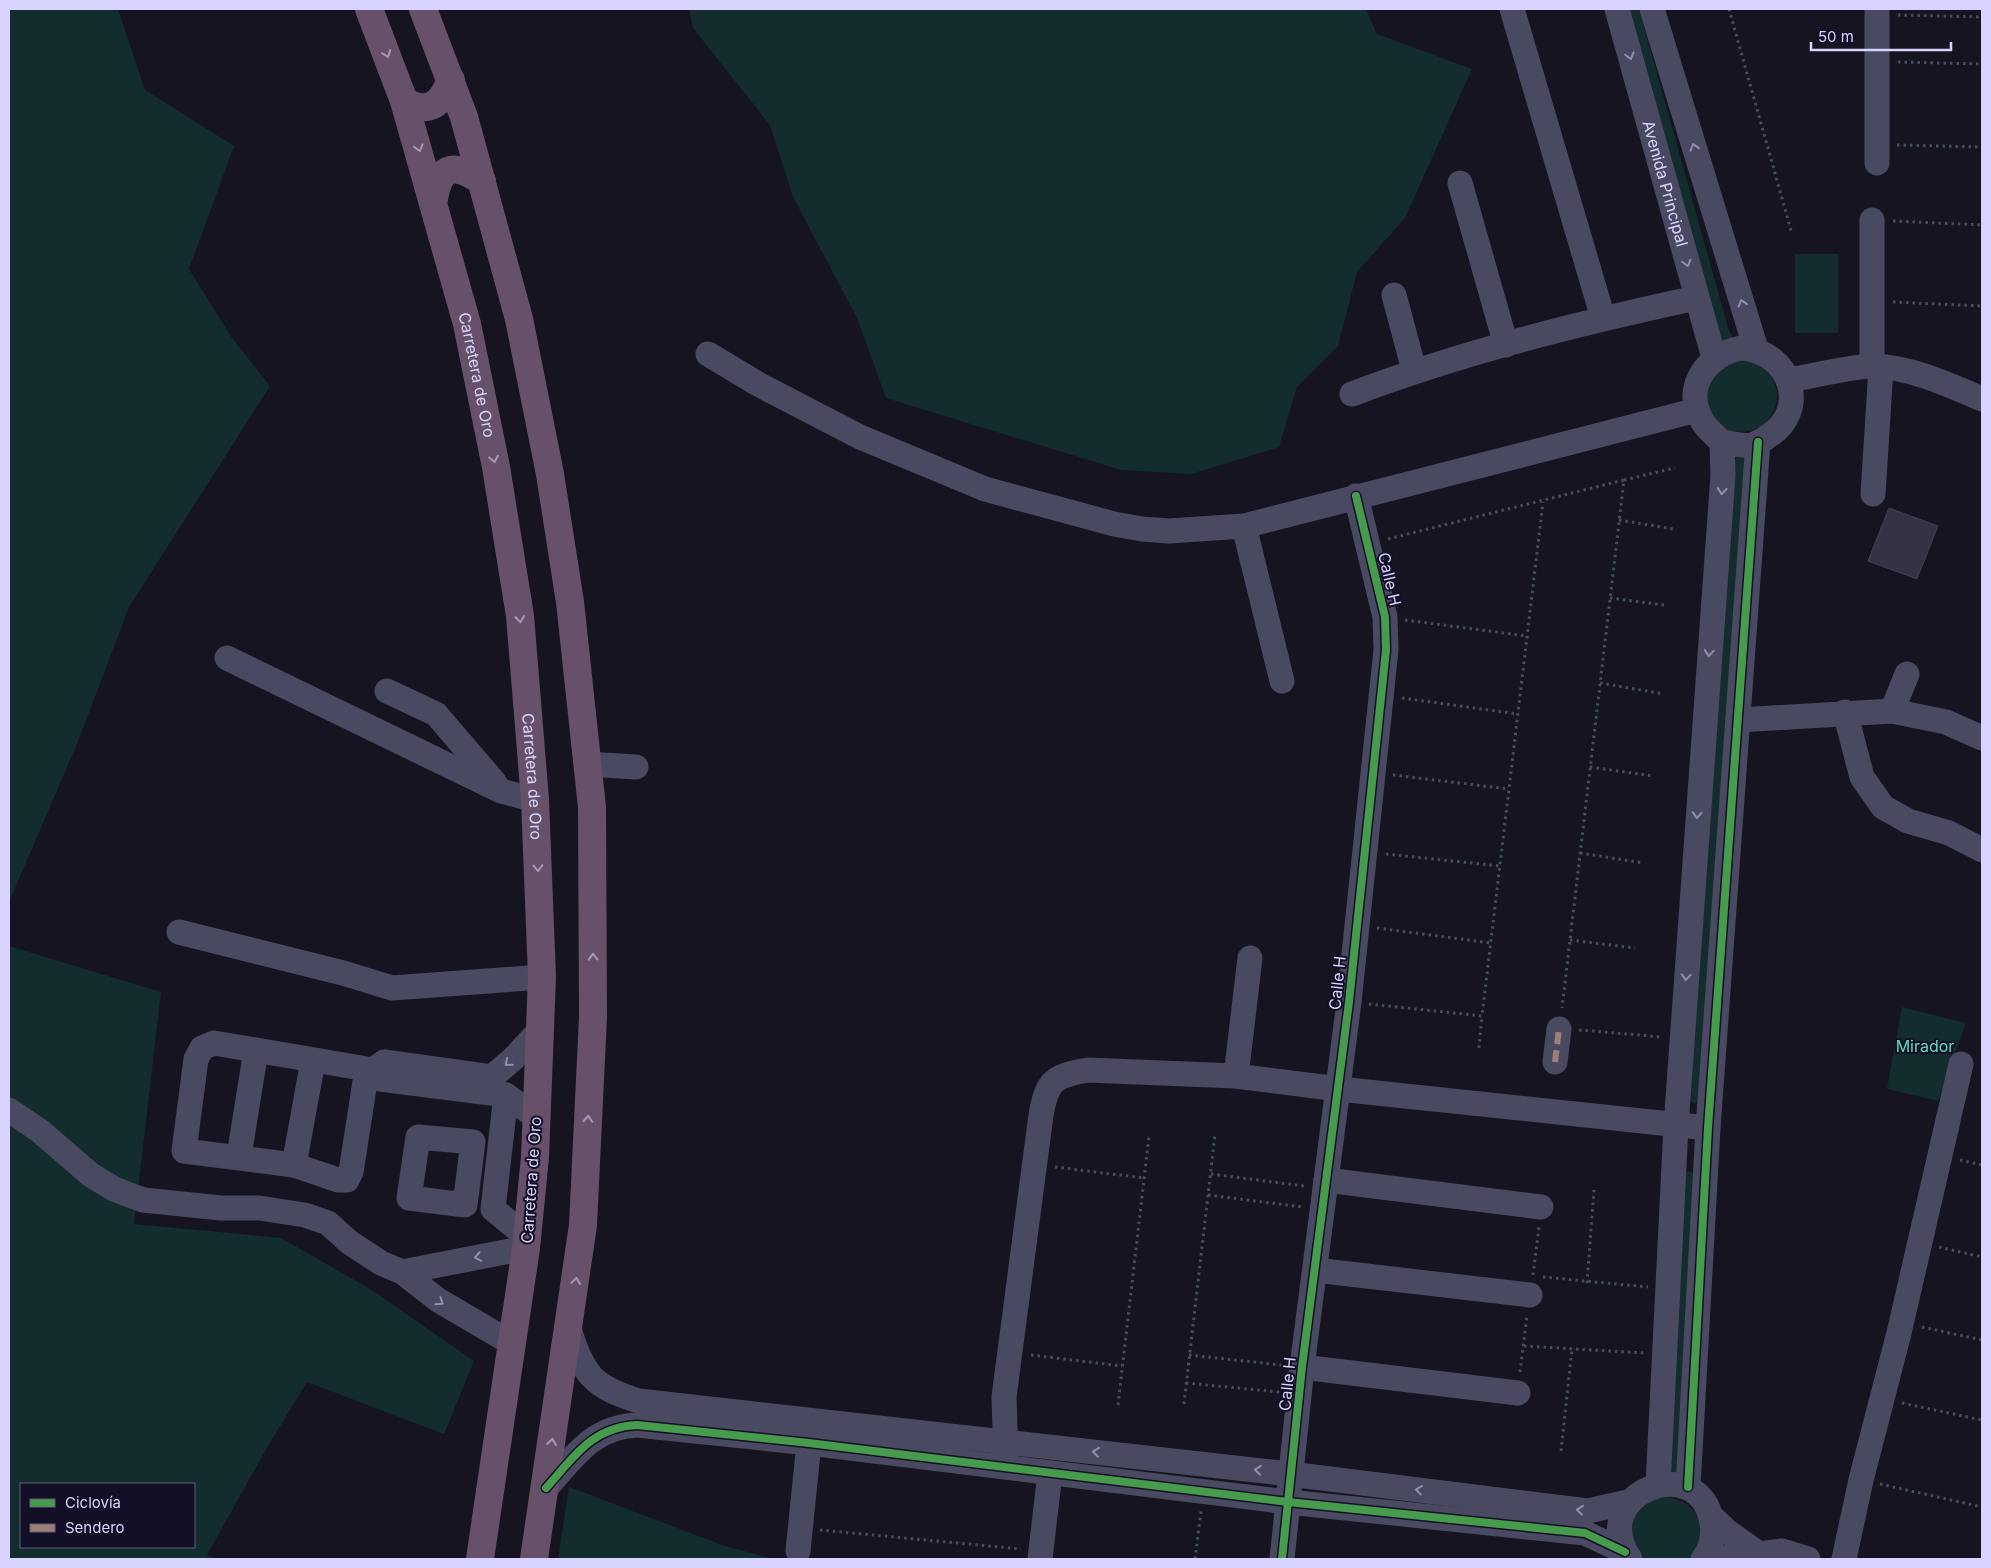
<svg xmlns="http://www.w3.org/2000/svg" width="1991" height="1568" font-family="Inter,sans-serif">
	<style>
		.green { fill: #132c2d; fill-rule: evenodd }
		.building { fill: #343243; stroke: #433f54 }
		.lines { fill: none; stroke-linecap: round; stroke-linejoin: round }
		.path { stroke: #44505f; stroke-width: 3; stroke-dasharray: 2.5 4; stroke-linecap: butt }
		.minor { stroke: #4a4962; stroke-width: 25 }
		.highway { stroke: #67516a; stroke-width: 28 }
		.quiet { stroke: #9e8076; stroke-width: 6; stroke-dasharray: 12 6; stroke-linecap: butt }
		.cycleway-casing { stroke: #130f26; stroke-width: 11 }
		.cycleway { stroke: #469c4c; stroke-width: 8 }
		.oneway { stroke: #a699bc }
		.oneway2 { stroke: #928eb0 }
		.labels { text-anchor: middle; stroke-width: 4; stroke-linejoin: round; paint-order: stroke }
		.street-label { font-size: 16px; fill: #d9d4ff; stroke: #130f26 }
		.park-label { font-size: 16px; fill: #5fe0c0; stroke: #130f26 }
	</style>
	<rect width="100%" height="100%" fill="#161421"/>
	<g class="green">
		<polygon points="9,9 118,9 145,90 234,146 189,269 232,338 270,386 129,607 77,744 9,902"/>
		<polygon points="689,9 1366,9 1377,34 1472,69 1405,218 1357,272 1338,346 1297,387 1279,447 1191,474 1121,470 886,398 857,318 793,197 770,125 693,28"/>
		<polygon points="1626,9 1639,9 1729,331 1735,341 1720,347"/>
		<rect x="1795" y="254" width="43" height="79"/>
		<circle cx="1741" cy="396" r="36"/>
		<polygon points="1739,457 1746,460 1698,1102 1695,1104 1690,1100 1735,458"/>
		<path d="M9,946L161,992L134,1224L281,1238L372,1290L474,1361L444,1434L307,1382L268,1446L207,1555L217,1559H9ZM21,1484H194V1547H21Z"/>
		<polygon points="1902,1007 1966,1023 1938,1101 1887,1089"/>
		<polygon points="1689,1171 1693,1173 1680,1476 1667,1479 1686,1172"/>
		<polygon points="569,1487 725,1546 773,1559 558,1559"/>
		<path d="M1666,1497C1688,1500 1703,1513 1702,1537C1702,1544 1695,1553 1692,1559H1641L1630,1540L1635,1515L1643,1505L1654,1499Z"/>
	</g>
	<polygon class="building" points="1889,508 1938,526 1917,579 1868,561"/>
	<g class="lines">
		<g class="path">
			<polyline points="1729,9 1792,234"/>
			<polyline points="1898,15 1982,17"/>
			<polyline points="1898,62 1982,64"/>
			<polyline points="1897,145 1982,147"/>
			<polyline points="1893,221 1982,225"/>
			<polyline points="1893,302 1982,306"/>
			<polyline points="1624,480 1675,468"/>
			<polyline points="1619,520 1673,529"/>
			<polyline points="1388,539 1624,480 1562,1008"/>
			<polyline points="1610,598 1664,605"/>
			<polyline points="1405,620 1527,636"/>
			<polyline points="1600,683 1664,694"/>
			<polyline points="1402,698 1518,714"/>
			<polyline points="1590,767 1653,776"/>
			<polyline points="1393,775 1509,789"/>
			<polyline points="1580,853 1644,863"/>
			<polyline points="1386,854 1500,866"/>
			<polyline points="1377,928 1491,943"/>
			<polyline points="1570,940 1635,948"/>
			<polyline points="1369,1004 1482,1016 1543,502"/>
			<polyline points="1579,1030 1663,1037"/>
			<polyline points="1479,1048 1482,1016"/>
			<polyline points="1960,1160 1982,1165"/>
			<polyline points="1055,1167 1144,1178"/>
			<polyline points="1211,1174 1304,1186"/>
			<polyline points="1208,1195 1302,1207"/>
			<polyline points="1939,1247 1982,1257"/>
			<polyline points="1533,1275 1539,1227"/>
			<polyline points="1543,1277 1648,1287"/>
			<polyline points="1587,1283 1594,1190"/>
			<polyline points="1922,1327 1982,1340"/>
			<polyline points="1524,1346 1645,1353"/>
			<polyline points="1031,1355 1122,1366"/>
			<polyline points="1189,1355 1281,1365"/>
			<polyline points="1520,1372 1527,1316"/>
			<polyline points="1186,1383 1279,1392"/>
			<polyline points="1902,1403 1982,1420"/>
			<polyline points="1184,1404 1215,1134"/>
			<polyline points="1118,1405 1149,1136"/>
			<polyline points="1561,1451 1572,1349"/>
			<polyline points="1880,1484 1982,1507"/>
			<polyline points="820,1530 1021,1549"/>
			<polyline points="1195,1559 1201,1511"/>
		</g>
		<g class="minor">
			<polyline points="1512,9 1603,318"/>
			<path id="s1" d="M1617,9L1714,358"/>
			<polyline points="1652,9 1756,349"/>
			<polyline points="1877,163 1877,9"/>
			<polyline points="1460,183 1506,345"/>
			<polyline points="1872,220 1872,366"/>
			<polyline points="1394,295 1414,370"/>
			<path d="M1741,348C1791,351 1811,411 1767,437C1763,440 1757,444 1753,445C1744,447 1731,443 1722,442C1715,435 1706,429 1701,419C1683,386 1708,354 1741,348Z"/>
			<polyline points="708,354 758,384 860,437 985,489 1114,524 1142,529 1169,531 1244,526 1697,410"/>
			<path d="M1789,380C1813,376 1848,367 1872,366C1908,366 1950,385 1982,399"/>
			<path d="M1352,394C1463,352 1580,323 1696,298"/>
			<polyline points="1873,494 1881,368"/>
			<polyline points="1244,526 1282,681"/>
			<polyline points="227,658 501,791 535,800"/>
			<polyline points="387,691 436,714 495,783"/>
			<polyline points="1892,711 1907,674"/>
			<polyline points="1845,712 1862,777 1883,807 1908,821 1949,833 1982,850"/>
			<polyline points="1738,720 1892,711 1946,722 1982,738"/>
			<polyline points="586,764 636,767"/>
			<polyline points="179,932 343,973 392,988 542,977"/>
			<polyline points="1555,1062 1559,1029"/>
			<polyline points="367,1069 351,1172 347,1180 338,1180 294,1165 184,1151 196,1059 202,1048 214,1043 373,1070"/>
			<polyline points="1236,1076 1250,958"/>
			<polyline points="506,1095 493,1209 527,1237"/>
			<polyline points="9,1110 40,1131 91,1175 114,1189 143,1200 221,1208 259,1208 305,1215 328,1223 349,1242 381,1263 402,1272 438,1300 513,1344"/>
			<polyline points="536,1117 506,1095 380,1079 373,1070 384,1062 492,1077 513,1059 540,1030"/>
			<polygon points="418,1137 473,1142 465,1205 409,1198"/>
			<polyline points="239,1156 256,1050"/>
			<polyline points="294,1165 313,1061"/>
			<polyline points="1326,1180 1541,1207"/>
			<polyline points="1315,1270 1530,1295"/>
			<polyline points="402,1272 526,1248"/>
			<path d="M569,1329C583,1375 593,1387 639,1401L1290,1474L1588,1511L1628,1502"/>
			<polyline points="1302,1367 1518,1393"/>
			<path d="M1006,1458L1004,1397L1041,1115C1047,1080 1054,1076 1088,1070L1236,1076L1339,1089L1708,1128"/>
			<polyline points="1658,1485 1676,1126 1723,475 1722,442"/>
			<polyline points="1688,1487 1708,1128 1758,442"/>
			<path d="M546,1488C574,1457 592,1427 637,1425L809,1443L1288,1502L1585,1533L1625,1552"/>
			<polyline points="1711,1516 1728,1532 1759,1554"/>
			<polyline points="798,1551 809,1443"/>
			<polyline points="1040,1559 1050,1473"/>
			<polyline points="1282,1559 1302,1367 1349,1002 1386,650 1385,617 1356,496"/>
			<path d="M1630,1559C1585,1493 1700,1449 1712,1523C1714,1535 1711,1550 1703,1559"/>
			<polyline points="1715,1559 1782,1551 1808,1559"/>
			<polyline points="1844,1559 1861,1480 1899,1333 1961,1064"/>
		</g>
		<g class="highway">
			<path id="s2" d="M369,9L404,101L467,324L496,467L520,616L535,800L542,977L535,1157L526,1248L480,1559"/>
			<polyline points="423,9 464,117 519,319 550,474 570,602 592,807 593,1017 583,1225 534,1559"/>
			<path d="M404,101C430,115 441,104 451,80"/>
			<path d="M434,199C440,163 455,164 482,181"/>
		</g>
		<polyline class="quiet" points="1555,1062 1559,1029"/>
		<defs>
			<g id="cycleway">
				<polyline points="1688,1487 1708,1128 1758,442"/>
				<path d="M546,1488C574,1457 592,1427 637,1425L809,1443L1288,1502L1585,1533L1625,1552"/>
				<polyline points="1282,1559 1302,1367 1349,1002 1386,650 1385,617 1356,496"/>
			</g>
		</defs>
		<use href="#cycleway" class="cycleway-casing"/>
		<use href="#cycleway" class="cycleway"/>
	</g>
	<defs><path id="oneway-chevron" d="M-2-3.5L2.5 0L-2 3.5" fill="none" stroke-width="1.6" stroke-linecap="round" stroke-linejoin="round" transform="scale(1.25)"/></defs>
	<g class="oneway">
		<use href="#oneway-chevron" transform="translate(387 54) rotate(69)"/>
		<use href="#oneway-chevron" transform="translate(419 148) rotate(73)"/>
		<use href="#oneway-chevron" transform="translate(494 459) rotate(79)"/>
		<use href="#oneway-chevron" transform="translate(520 619) rotate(84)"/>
		<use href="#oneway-chevron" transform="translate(538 868) rotate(88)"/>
		<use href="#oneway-chevron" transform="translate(593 957) rotate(-91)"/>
		<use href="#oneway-chevron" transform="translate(588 1119) rotate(-87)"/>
		<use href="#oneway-chevron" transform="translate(576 1281) rotate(-82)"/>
		<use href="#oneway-chevron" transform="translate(552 1442) rotate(-82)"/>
	</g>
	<g class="oneway2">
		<use href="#oneway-chevron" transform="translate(1630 56) rotate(75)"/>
		<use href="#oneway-chevron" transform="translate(1694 147) rotate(-107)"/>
		<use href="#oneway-chevron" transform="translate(1687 263) rotate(75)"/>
		<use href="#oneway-chevron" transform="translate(1742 303) rotate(-107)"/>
		<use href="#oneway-chevron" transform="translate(1722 491) rotate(95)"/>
		<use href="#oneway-chevron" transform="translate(1709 653) rotate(95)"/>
		<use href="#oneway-chevron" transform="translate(1697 815) rotate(94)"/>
		<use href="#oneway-chevron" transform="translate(1686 977) rotate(94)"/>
		<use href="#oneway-chevron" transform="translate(508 1063) rotate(140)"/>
		<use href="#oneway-chevron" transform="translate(478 1257) rotate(169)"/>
		<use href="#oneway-chevron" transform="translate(440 1302) rotate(34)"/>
		<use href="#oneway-chevron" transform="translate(1096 1452) rotate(-174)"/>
		<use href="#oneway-chevron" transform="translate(1258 1470) rotate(-174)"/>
		<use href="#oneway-chevron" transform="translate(1419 1490) rotate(-173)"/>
		<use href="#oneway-chevron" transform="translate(1580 1510) rotate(-174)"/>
	</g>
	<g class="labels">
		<g class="street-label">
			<text dy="6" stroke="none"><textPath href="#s1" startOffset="181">Avenida Principal</textPath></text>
			<text dy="6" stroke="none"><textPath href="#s2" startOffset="382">Carretera de Oro</textPath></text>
			<text transform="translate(1390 579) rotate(77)" y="6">Calle H</text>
			<text dy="6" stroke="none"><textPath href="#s2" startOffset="788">Carretera de Oro</textPath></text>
			<text transform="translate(1337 983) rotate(-84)" y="6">Calle H</text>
			<text transform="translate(531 1180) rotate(-86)" y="6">Carretera de Oro</text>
			<text transform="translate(1287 1384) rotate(-84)" y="6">Calle H</text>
		</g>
		<g class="park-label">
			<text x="1925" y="1052">Mirador</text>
		</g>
	</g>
	<rect width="1991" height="1568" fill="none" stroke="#d9d4ff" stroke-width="20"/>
	<rect x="20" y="1483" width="175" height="65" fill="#130f26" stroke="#625e7d"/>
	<rect x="30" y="1499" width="25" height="8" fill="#469c4c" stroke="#625e7d"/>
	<text x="65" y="1508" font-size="15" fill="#d9d4ff">Ciclovía</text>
	<rect x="30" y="1524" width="25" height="8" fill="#9e8076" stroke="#625e7d"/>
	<text x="65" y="1533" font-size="15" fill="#d9d4ff">Sendero</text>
	<path d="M1811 42v8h140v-8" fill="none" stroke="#d9d4ff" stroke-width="2.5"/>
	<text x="1818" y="42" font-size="15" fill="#d9d4ff" stroke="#130f26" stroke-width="4" paint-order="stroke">50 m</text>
</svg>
